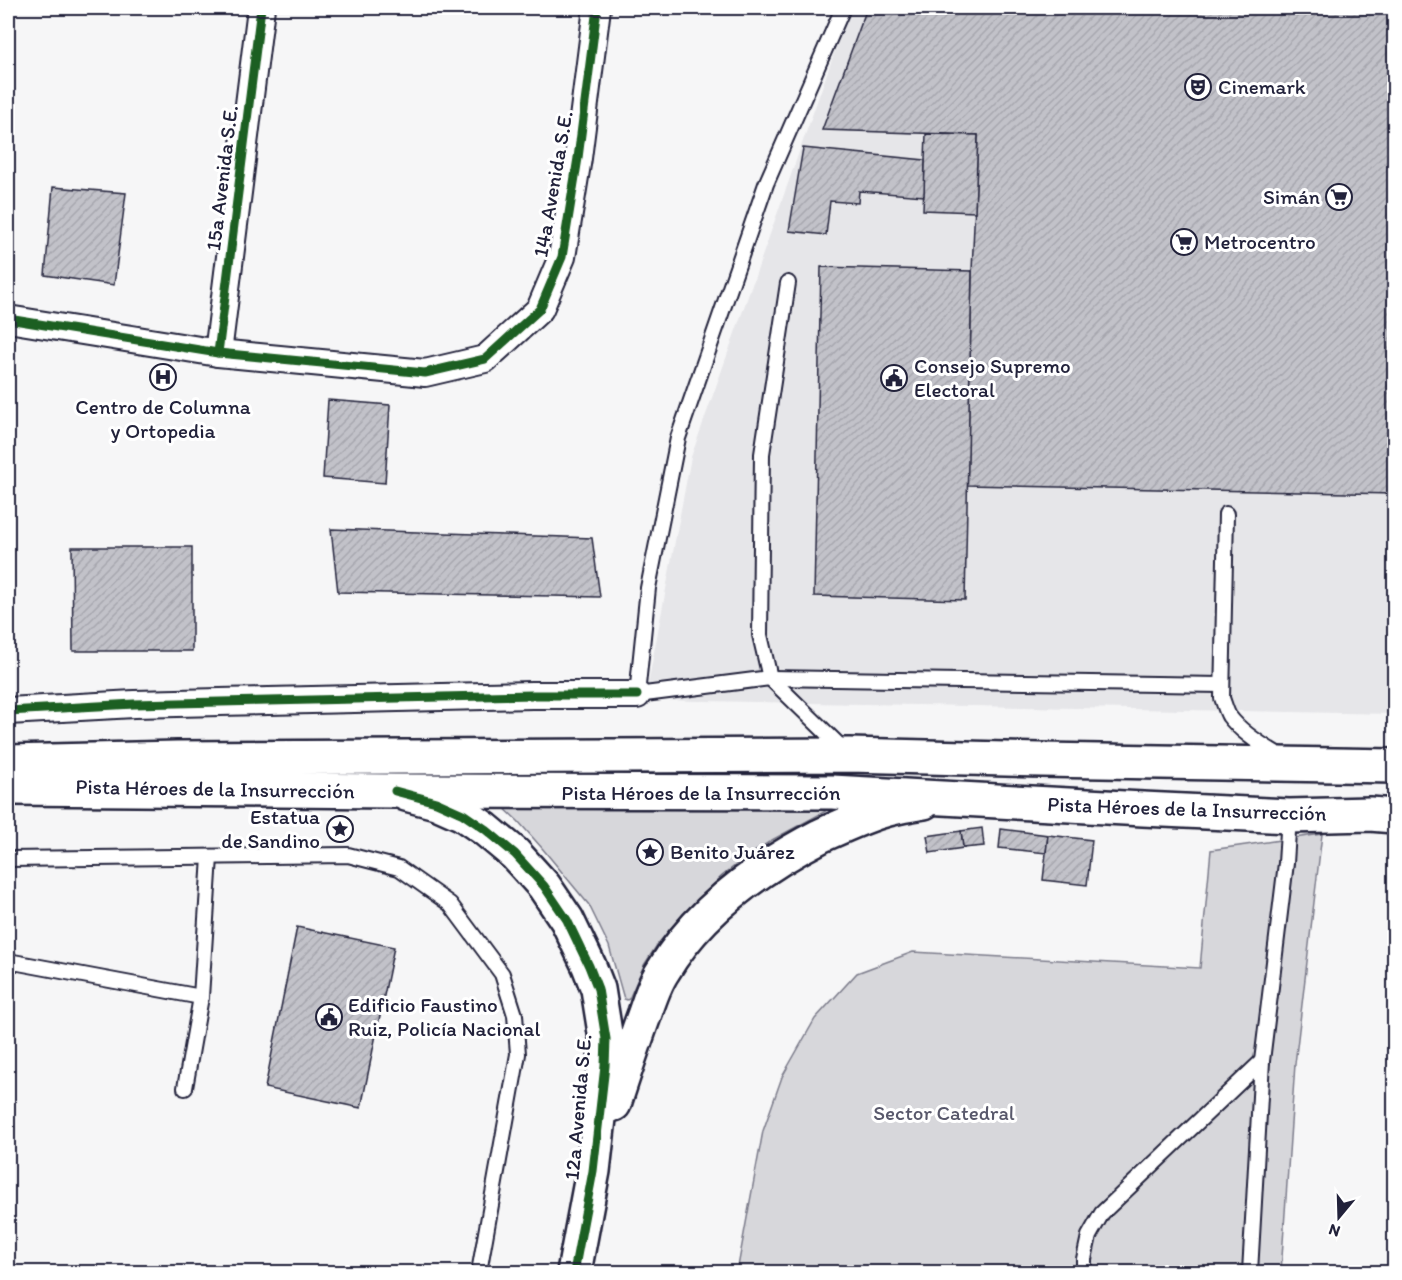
<svg xmlns="http://www.w3.org/2000/svg" width="1402" height="1280" font-family="Itim,sans-serif">
	<style>
		.built { fill: #e6e6e9 }
		.green { fill: #d7d7db; stroke: #7c7c8b; stroke-width: 1.5 }
		.building { fill: url(#building-hatch); stroke: #22223b; stroke-width: 1.5 }
		.lines { fill: none; stroke-linecap: round; stroke-linejoin: round }
		.lane-casing { stroke: #22223b; stroke-width: 18 }
		.street-casing { stroke: #22223b; stroke-width: 30 }
		.secondary-casing { stroke: #22223b; stroke-width: 38 }
		.primary-casing { stroke: #22223b; stroke-width: 38 }
		.lane { stroke: #fff; stroke-width: 14 }
		.street { stroke: #fff; stroke-width: 26 }
		.secondary { stroke: #fff; stroke-width: 33 }
		.primary { stroke: #fff; stroke-width: 33 }
		.cycleway-casing { stroke: #fff; stroke-width: 13 }
		.cycleway { stroke: #1b5e20; stroke-width: 9 }
		.labels { text-anchor: middle; stroke-width: 6; stroke-linejoin: round; paint-order: stroke }
		.poi-label { font-size: 21px; fill: #22223b; stroke: #fff; text-anchor: start }
		.street-label { font-size: 21px; fill: #22223b; stroke: #fff }
		.park-label { font-size: 21px; fill: #58586b; stroke: #fff }
	</style>
	<defs>
		<pattern id="building-hatch" width="6" height="6" patternUnits="userSpaceOnUse" patternTransform="scale(1.5)"><rect width="6" height="6" fill="#c2c2c9"/><path d="M-1 1l2-2M0 6l6-6M5 7l2-2" fill="none" stroke="#a6a6ae"/></pattern>
	</defs>
	<rect width="100%" height="100%" fill="#f6f6f7"/>
	<filter id="ink" filterUnits="userSpaceOnUse"><feTurbulence type="fractalNoise" baseFrequency=".0167" numOctaves="2"/><feDisplacementMap in="SourceGraphic" scale="12" xChannelSelector="R" yChannelSelector="G"/><feConvolveMatrix kernelMatrix="1 2 1 2 8 2 1 2 1" color-interpolation-filters="sRGB"/></filter>
	<g filter="url(#ink)">
		<polygon class="built" points="849,8 1394,8 1394,714 645,700 691,457 836,48"/>
		<g class="green">
			<polygon points="826,806 827,810 824,812 772,840 742,860 722,876 677,921 657,945 644,965 629,999 627,1000 624,999 609,946 589,905 542,848 518,821 503,807"/>
			<polygon points="1322,834 1295,1064 1281,1272 737,1272 763,1131 782,1077 815,1019 857,973 913,952 1200,968 1211,850"/>
		</g>
		<g class="building">
			<polygon points="867,8 1394,8 1394,494 967,485 972,271 978,135 822,130"/>
			<polygon points="926,134 978,135 975,212 923,210"/>
			<polygon points="803,148 925,160 924,196 859,191 858,203 830,201 826,235 789,231"/>
			<polygon points="53,187 126,193 114,285 45,275"/>
			<polygon points="821,267 972,271 965,600 814,596"/>
			<polygon points="328,400 390,405 385,483 323,478"/>
			<polygon points="331,529 592,538 600,597 338,592"/>
			<polygon points="72,547 192,547 192,651 73,651"/>
			<polygon points="982,828 984,846 963,848 961,831"/>
			<polygon points="1001,829 1048,835 1046,853 999,848"/>
			<polygon points="961,831 963,848 930,853 927,836"/>
			<polygon points="1048,835 1092,840 1087,885 1043,880"/>
			<polygon points="297,927 394,947 361,1108 265,1088"/>
		</g>
		<g class="lines">
			<defs>
				<g id="lane">
					<polyline points="843,8 766,184 678,438 648,588 637,695 770,678 1222,685"/>
					<polyline points="788,283 762,454 760,635 770,678 845,751"/>
					<path d="M1226,514L1222,698C1224,703 1226,711 1229,716C1240,731 1263,746 1279,755"/>
					<polyline points="8,859 348,855 399,868 450,904 502,974 515,1015 518,1054 479,1272"/>
					<polyline points="8,961 201,997"/>
					<polyline points="185,1088 201,997 210,857"/>
					<polyline points="1084,1272 1084,1259 1089,1236 1102,1213 1262,1061"/>
					<polyline points="1250,1272 1262,1061 1286,863 1289,816"/>
				</g>
				<g id="street">
					<polyline points="8,319 218,353 425,373 485,359 540,309 562,257 578,158 597,8"/>
					<polyline points="218,353 261,8"/>
					<polyline points="8,711 134,704 532,695 637,695"/>
				</g>
				<g id="secondary">
					<polyline points="406,794 436,802 463,814 485,829 515,854 544,886 567,920 589,966 598,989 606,1039 605,1066 593,1171 574,1272"/>
					<path d="M614,1104C624,1073 634,1043 645,1013C650,998 655,983 663,971C699,910 758,868 820,836C842,826 865,815 888,809C900,806 912,804 924,802"/>
				</g>
				<g id="primary">
					<polyline points="8,762 177,758 849,755 1041,760 1394,766"/>
					<polyline points="8,788 395,791 832,792 1143,809 1289,816 1370,814 1394,816"/>
				</g>
			</defs>
			<use href="#lane" class="lane-casing"/>
			<use href="#street" class="street-casing"/>
			<use href="#secondary" class="secondary-casing"/>
			<use href="#primary" class="primary-casing"/>
			<use href="#lane" class="lane"/>
			<use href="#street" class="street"/>
			<use href="#secondary" class="secondary"/>
			<use href="#primary" class="primary"/>
			<defs>
				<g id="cycleway">
					<polyline points="8,319 218,353 425,373 485,359 540,309 562,257 578,158 597,8"/>
					<polyline points="218,353 261,8"/>
					<polyline points="8,711 134,704 532,695 637,695"/>
					<polyline points="395,791 436,802 463,814 485,829 515,854 544,886 567,920 589,966 598,989 606,1039 605,1066 593,1171 574,1272"/>
				</g>
			</defs>
			<use href="#cycleway" class="cycleway-casing"/>
			<use href="#cycleway" class="cycleway"/>
		</g>
	</g>
	<defs>
		<symbol id="theatre-ring" viewBox="-11 -11 22 22"><circle r="9.5" fill="#fff" stroke="#22223b" stroke-width="1.5"/><path d="M-5-5.5Q0-4 5-5.5V0Q5 5 0 6Q-5 5-5 0ZM-3.3-2.5H-1v1.5H-3.3ZM1-2.5H3.3v1.5H1ZM-2.8 1Q0 5.5 2.8 1Z" fill="#22223b"/></symbol>
		<symbol id="supermarket-ring" viewBox="-11 -11 22 22"><circle r="9.5" fill="#fff" stroke="#22223b" stroke-width="1.5"/><path d="M-6-5.5h2.5l.6 2H6L4.5 2H-2.5L-4.4-4H-6ZM-1.5 3.2a1.3 1.3 0 1 0 .1 0ZM3 3.2a1.3 1.3 0 1 0 .1 0Z" fill="#22223b"/></symbol>
		<symbol id="hospital-ring" viewBox="-11 -11 22 22"><circle r="9.5" fill="#fff" stroke="#22223b" stroke-width="1.5"/><path d="M-5-5h3v3.5h4V-5h3V5h-3V1.5h-4V5h-3Z" fill="#22223b"/></symbol>
		<symbol id="civic-ring" viewBox="-11 -11 22 22"><circle r="9.5" fill="#fff" stroke="#22223b" stroke-width="1.5"/><path d="M-.6-6.5H3V-4.5H.6V-3L4-1V1h2V6H-6V1h2V-1L-.6-3ZM-1.2 2.5V6h2.4V2.5Z" fill="#22223b"/></symbol>
		<symbol id="sight-ring" viewBox="-11 -11 22 22"><circle r="9.5" fill="#fff" stroke="#22223b" stroke-width="1.5"/><path d="M0-6L1.8-2.2L6-1.7L2.9 1.2L3.7 5.4L0 3.3L-3.7 5.4L-2.9 1.2L-6-1.7L-1.8-2.2Z" fill="#22223b"/></symbol>
	</defs>
	<g fill-rule="evenodd">
		<use href="#theatre-ring" x="1183" y="72" width="30" height="30"/>
		<use href="#supermarket-ring" x="1324" y="182" width="30" height="30"/>
		<use href="#supermarket-ring" x="1169" y="227" width="30" height="30"/>
		<use href="#hospital-ring" x="148" y="362" width="30" height="30"/>
		<use href="#civic-ring" x="879" y="363" width="30" height="30"/>
		<use href="#sight-ring" x="325" y="814" width="30" height="30"/>
		<use href="#sight-ring" x="635" y="837" width="30" height="30"/>
		<use href="#civic-ring" x="314" y="1002" width="30" height="30"/>
	</g>
	<g class="labels">
		<g class="poi-label">
			<text x="1218" y="94">Cinemark</text>
			<text x="1320" y="204" text-anchor="end">Simán</text>
			<text x="1204" y="249">Metrocentro</text>
			<text x="914" y="373">Consejo Supremo<tspan x="914" dy="24">Electoral</tspan></text>
			<text x="163" y="414" text-anchor="middle">Centro de Columna<tspan x="163" dy="24">y Ortopedia</tspan></text>
			<text x="320" y="824" text-anchor="end">Estatua<tspan x="320" dy="24">de Sandino</tspan></text>
			<text x="670" y="859">Benito Juárez</text>
			<text x="348" y="1012">Edificio Faustino<tspan x="348" dy="24">Ruiz, Policía Nacional</tspan></text>
		</g>
		<g class="street-label">
			<text transform="translate(222 178) rotate(-83)" y="7">15a Avenida S.E.</text>
			<text transform="translate(553 184) rotate(-80)" y="7">14a Avenida S.E.</text>
			<text transform="translate(215 789) rotate(1)" y="7">Pista Héroes de la Insurrección</text>
			<text x="701" y="800">Pista Héroes de la Insurrección</text>
			<text transform="translate(1187 809) rotate(2)" y="7">Pista Héroes de la Insurrección</text>
			<text transform="translate(578 1107) rotate(-85)" y="7">12a Avenida S.E.</text>
		</g>
		<g class="park-label">
			<text x="944" y="1120">Sector Catedral</text>
		</g>
	</g>
	<rect width="1402" height="1280" fill="none" stroke="#fff" stroke-width="30"/>
	<rect x="15" y="15" width="1372" height="1250" fill="none" stroke="#22223b" stroke-width="2" filter="url(#ink)"/>
	<g transform="translate(1339 1217) rotate(199)" stroke="#ffffff" stroke-width="4.5" paint-order="stroke">
	<path d="M0-4.5L10 22L0 15L-10 22Z" fill="#22223b"/>
	<text y="-9" font-size="16" font-weight="bold" text-anchor="middle" fill="#22223b">N</text>
	</g>
</svg>
